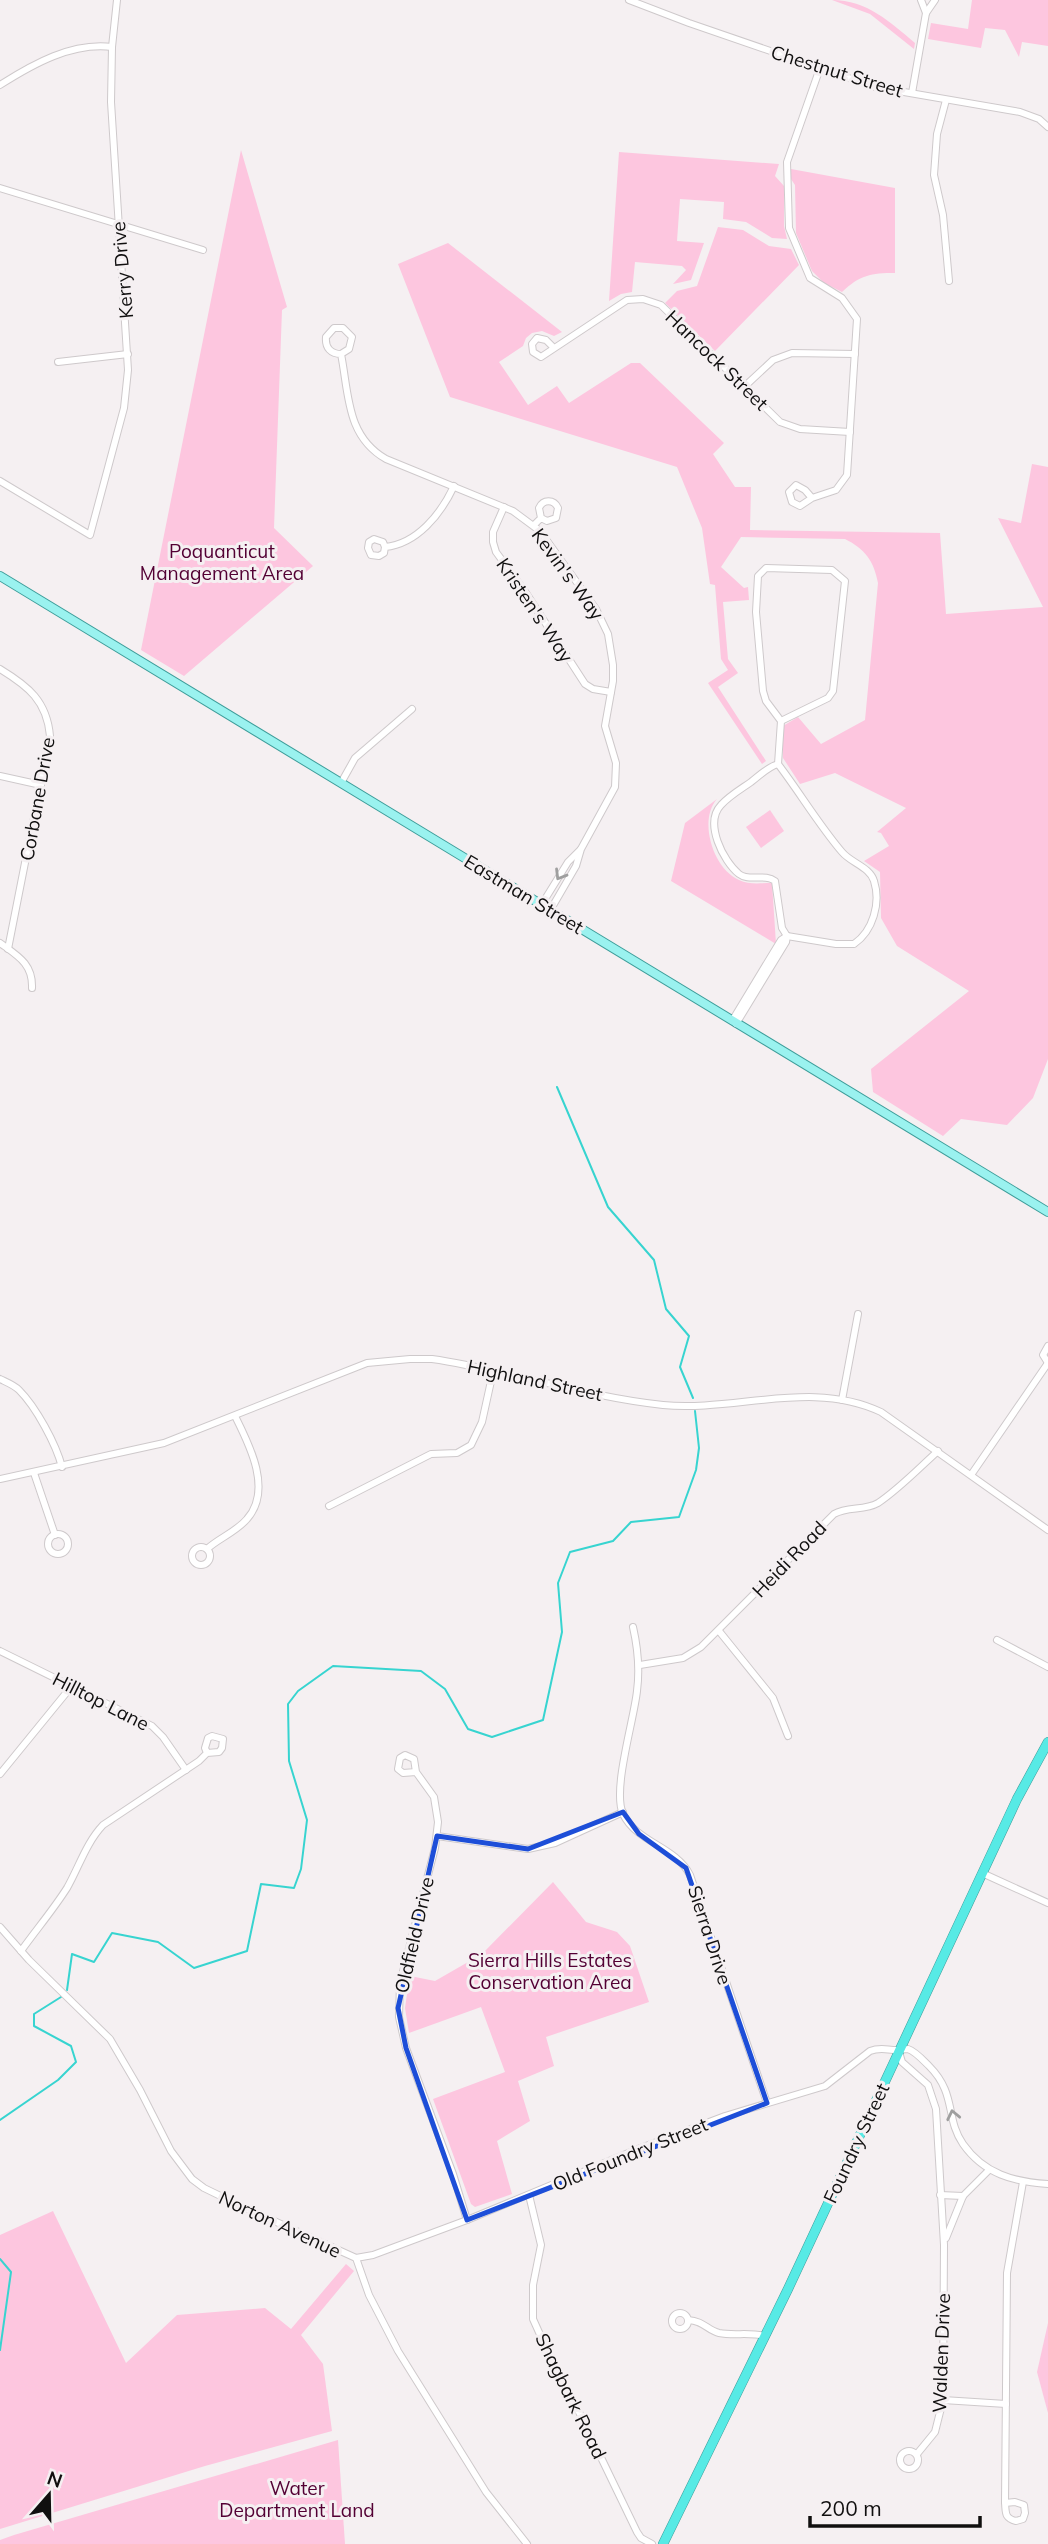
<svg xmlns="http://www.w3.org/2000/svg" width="1048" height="2544" font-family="Mulish,sans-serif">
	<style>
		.green { fill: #fdc6df }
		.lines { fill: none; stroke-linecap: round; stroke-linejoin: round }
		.stream { stroke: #37d4d0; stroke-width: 2 }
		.minor-casing { stroke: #cec9cb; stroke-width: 8 }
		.major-casing { stroke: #3e9d9a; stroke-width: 10 }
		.highway-casing { stroke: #3e9d9a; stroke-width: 10 }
		.minor { stroke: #fff; stroke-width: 6 }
		.major { stroke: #9af2ef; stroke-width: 8 }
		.highway { stroke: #57eae5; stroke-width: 9 }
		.oneway { stroke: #9f9f9f }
		.marked { fill: none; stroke: #1d4ed8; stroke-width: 5; stroke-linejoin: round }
		.labels { text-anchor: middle; stroke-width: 6; stroke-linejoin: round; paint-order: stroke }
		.street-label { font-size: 19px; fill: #100f0f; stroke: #f5f0f2 }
		.park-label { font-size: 19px; fill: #530034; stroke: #f5f0f2 }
	</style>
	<rect width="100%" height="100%" fill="#f5f0f2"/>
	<g class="green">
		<path d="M832,0C867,0 890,22 915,43L914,49L870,14Z"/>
		<polygon points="972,0 1048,0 1048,46 1022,42 1019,57 1005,30 985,28 981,48 928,39 931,23 968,29"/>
		<polygon points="241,150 287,307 282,310 274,528 313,566 184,676 141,650"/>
		<polygon points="619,152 779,164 775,176 784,186 784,226 787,239 772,238 746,222 723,219 724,202 680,199 677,241 704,243 691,280 673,284 686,270 682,266 635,262 632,292 621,294 609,301"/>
		<path d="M791,169L895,188V273C871,273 860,275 842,292L824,283L812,271L796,233L795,185L789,176Z"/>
		<polygon points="718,227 743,230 769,246 791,249 799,265 715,351 665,303 677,291 697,286"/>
		<path d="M448,243L562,332L554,336L542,331L532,333L526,338L523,346L499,362L528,405L557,386L569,403L631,363H640L724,443L713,454L735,487H751L750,530L940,533L946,614L1043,607L998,518L1021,523L1032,464L1048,467V1059L1033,1098L1007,1125L961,1119L943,1136L873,1092L871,1069L969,991L897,946L881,918L880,872L864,861L889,846L881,833L877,832L906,808L835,773L800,784L783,758V726L798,717L821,744L865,720L878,583C874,561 865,549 845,539L741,537L721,567L744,588L748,587L749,600L723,602L728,659L738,673L718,687L766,761L762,764L708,683L728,670L721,659L715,585L710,584L702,528L677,467L450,397L398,264Z"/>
		<path d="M717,799C698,820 713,869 739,880C749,885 761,883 772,883L776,944L671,881L685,823Z"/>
		<polygon points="770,810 784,831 761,848 746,827"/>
		<polygon points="553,1882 586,1922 617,1932 630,1946 649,2002 546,2037 554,2066 518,2081 530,2121 497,2141 512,2194 475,2207 471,2204 433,2099 505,2072 481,2007 409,2033 405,2008 409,1980 410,1976 435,1981 482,1954"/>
		<polygon points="53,2211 126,2363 177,2315 265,2308 291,2329 346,2264 354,2271 301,2335 323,2364 332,2431 205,2466 0,2529 0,2235"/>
		<polygon points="1048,2323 1048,2413 1037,2372"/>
		<polygon points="338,2440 345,2544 0,2544 0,2540 14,2535"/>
	</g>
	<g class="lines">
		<g class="stream">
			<polyline points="557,1087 608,1207 654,1260 666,1309 689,1336 680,1367 693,1398"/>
			<polyline points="67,1990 72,1954 94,1962 112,1933 158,1942 194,1968 247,1951 261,1884 294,1888 301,1869 307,1820 289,1761 288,1704 298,1691 333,1666 421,1671 445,1689 468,1729 492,1737 543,1720 562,1632 558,1583 570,1552 613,1541 631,1522 679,1517 696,1470 699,1448 695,1411"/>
			<polyline points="0,2120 58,2080 76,2062 71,2046 34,2026 34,2014 61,1997"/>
			<polyline points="0,2259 11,2272 0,2350"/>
		</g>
		<defs>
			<g id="minor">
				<polyline points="629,0 689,23 875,87 1020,112 1039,119 1048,127"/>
				<polyline points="921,0 926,13"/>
				<path d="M0,85C33,64 72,42 112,47"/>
				<polyline points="912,93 926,13 935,0"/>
				<polyline points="946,100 937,134 934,175 943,215 949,281"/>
				<polyline points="0,188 203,250"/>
				<polyline points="554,348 546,340 537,338 532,344 533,352 541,357 627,300 643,299 661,305 780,422 800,429 850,432"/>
				<path d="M341,354L349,349L352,337L343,328H334L326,337C325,348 331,354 341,354C349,394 346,436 386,459L513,511L540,531L596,609L608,634L613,665V681L605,726L616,763L615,787L581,849L576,866L551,909"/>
				<polyline points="58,362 128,354"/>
				<polyline points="744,387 773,360 792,353 855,354"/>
				<polyline points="0,481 90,535 124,408 128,370 111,102 112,47 117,0"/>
				<polyline points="812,498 800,506 792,502 789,492 796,485 805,490 812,498 836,490 847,475 857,319 842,298 810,278 789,228 787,162 820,68"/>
				<polyline points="504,507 493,532 493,542 496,552 526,593 585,684 593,689 611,692"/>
				<path d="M534,525L541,518L539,508C543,499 554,499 558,508L556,518L547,521L541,518"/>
				<path d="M385,547L383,542L374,539L369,542L368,548L371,555L379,556L384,553L385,547C417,544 441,514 454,486"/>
				<path d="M0,669C28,686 47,701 50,736L8,949"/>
				<polyline points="778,764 781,721 828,698 833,691 845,581 832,570 766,568 758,576 756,612 763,691 766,701 781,721"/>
				<path d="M778,764C800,793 819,825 842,852C851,863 870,867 874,881C881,903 873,931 854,944H836L787,936"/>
				<path d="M778,764C768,767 760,775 751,782C741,789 729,796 721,805C704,823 723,861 739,874C749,882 765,873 775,881L782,928L787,936"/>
				<polyline points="0,776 41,785"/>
				<polyline points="341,783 355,758 412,709"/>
				<polyline points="542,904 568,862 580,850"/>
				<path d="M0,943C18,956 33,964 32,988"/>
				<polyline points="732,1021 781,940 787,936"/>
				<polyline points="736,1024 786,942 787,936"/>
				<polyline points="1048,1346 1043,1355 1048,1363"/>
				<path d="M0,1379C6,1382 14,1385 19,1390C36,1407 56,1444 62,1467"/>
				<polyline points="842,1400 858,1314"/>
				<polyline points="34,1473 55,1535"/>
				<polyline points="971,1475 1048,1363"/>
				<path d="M0,1479L164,1443L367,1363L410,1359H432C509,1370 585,1397 663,1405C736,1412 812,1379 881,1412L1048,1530"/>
				<polyline points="329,1506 431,1454 457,1453 471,1445 482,1422 493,1372"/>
				<circle cx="58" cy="1544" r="10"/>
				<circle cx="201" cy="1556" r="9"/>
				<path d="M207,1549C219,1538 236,1532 247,1519C273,1490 249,1444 235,1416"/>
				<path d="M633,1627C638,1649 640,1668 637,1691C634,1720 612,1790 623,1814C637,1843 675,1846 690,1875L767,2103"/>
				<polyline points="719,1631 773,1698 788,1736"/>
				<polyline points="997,1640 1048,1667"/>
				<polyline points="0,1651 152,1726 163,1737 186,1770"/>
				<path d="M640,1665L683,1658L701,1647L834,1514C848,1506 864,1511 878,1503C899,1489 919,1468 938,1451"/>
				<polyline points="416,1772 414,1759 405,1755 400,1758 398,1769 403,1773 416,1772 434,1797 438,1822 435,1848 400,1983 399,2017 406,2048 453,2174 467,2220"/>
				<polyline points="0,1774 71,1687"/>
				<polyline points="437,1836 528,1849 555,1843 623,1812"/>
				<polyline points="982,1873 1048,1903"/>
				<polyline points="0,1927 29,1960 110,2039 140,2090 171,2151 192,2179 204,2188 241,2206 356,2258 369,2295 398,2351 486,2492 527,2544"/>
				<path d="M21,1951C36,1930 53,1910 67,1888C79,1867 86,1843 103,1825L199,1761L207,1753L205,1748L208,1738L212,1736L223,1739L222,1748L219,1752L207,1753"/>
				<polyline points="899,2052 902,2062 928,2085 936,2109 944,2245 943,2400 935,2432 917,2454"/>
				<polyline points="529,2195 541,2245 533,2285 533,2319 551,2359 580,2414 637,2532 641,2538 652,2544"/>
				<polyline points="940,2195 963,2196"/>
				<polyline points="946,2238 963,2196 989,2170"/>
				<path d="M356,2258L373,2255L467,2220L638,2149L725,2116L825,2086L870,2051C880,2047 887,2050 897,2050C901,2050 904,2049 908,2049C915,2051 924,2061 929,2066C957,2094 945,2118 963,2144C984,2174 1014,2182 1048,2184"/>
				<circle cx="680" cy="2321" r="8"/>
				<path d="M688,2320C704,2321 707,2330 719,2333C734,2336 749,2332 765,2336"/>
				<polyline points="943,2400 1006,2404"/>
				<circle cx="909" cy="2460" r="9"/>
				<path d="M1005,2503C1006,2512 1004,2518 1016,2521L1023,2519L1025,2513L1024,2505L1015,2502L1005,2503L1007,2273L1023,2182"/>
			</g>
			<polyline id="major" points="0,576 1048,1212"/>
			<polyline id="highway" points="663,2544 788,2289 1017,1799 1048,1742"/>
		</defs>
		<use href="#minor" class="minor-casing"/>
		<use href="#major" class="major-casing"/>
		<use href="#highway" class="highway-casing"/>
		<use href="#minor" class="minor"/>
		<use href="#major" class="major"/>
		<use href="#highway" class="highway"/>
	</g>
	<defs><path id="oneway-chevron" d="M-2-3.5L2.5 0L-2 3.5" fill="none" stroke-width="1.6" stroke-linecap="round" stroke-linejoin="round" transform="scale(1.75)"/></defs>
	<g class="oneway">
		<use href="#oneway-chevron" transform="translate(560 875) rotate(121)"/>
		<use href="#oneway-chevron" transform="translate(953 2115) rotate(-102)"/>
	</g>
	<path class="marked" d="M623,1812L639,1834L686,1868L767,2103L467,2220L406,2048L398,2008L437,1836L528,1849Z"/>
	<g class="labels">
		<g class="street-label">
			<text transform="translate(837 71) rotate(17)" y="7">Chestnut Street</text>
			<text transform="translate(122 270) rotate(-95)" y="7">Kerry Drive</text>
			<text transform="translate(717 360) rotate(44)" y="7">Hancock Street</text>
			<text transform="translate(568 574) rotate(54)" y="7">Kevin's Way</text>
			<text transform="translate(535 610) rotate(56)" y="7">Kristen's Way</text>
			<text transform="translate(37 799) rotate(-80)" y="7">Corbane Drive</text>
			<text transform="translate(524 894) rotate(31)" y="7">Eastman Street</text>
			<text transform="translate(535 1380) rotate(12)" y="7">Highland Street</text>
			<text transform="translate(789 1559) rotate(-46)" y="7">Heidi Road</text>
			<text transform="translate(101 1701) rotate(27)" y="7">Hilltop Lane</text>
			<text transform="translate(414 1935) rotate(-77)" y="7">Oldfield Drive</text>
			<text transform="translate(710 1935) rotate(72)" y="7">Sierra Drive</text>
			<text transform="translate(856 2143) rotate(-65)" y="7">Foundry Street</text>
			<text transform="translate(630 2154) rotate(-22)" y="7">Old Foundry Street</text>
			<text transform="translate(280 2224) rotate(25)" y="7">Norton Avenue</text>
			<text transform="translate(941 2353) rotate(-88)" y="7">Walden Drive</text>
			<text transform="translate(571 2396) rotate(64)" y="7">Shagbark Road</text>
		</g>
		<g class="park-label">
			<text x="222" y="558">Poquanticut<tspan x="222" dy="22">Management Area</tspan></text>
			<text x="550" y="1967">Sierra Hills Estates<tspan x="550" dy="22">Conservation Area</tspan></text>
			<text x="297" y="2495">Water<tspan x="297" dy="22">Department Land</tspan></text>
		</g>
	</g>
	<g transform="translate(49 2495) rotate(20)" stroke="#f5f0f2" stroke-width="5" paint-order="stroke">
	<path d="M0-5L12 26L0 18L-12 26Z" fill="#100f0f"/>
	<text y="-10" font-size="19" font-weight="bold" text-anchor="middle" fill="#100f0f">N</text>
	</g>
	<path d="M810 2516v10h170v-10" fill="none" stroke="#100f0f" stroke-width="3.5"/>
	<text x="820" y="2516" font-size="21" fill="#100f0f" stroke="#f5f0f2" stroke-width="5" paint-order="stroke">200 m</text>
</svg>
